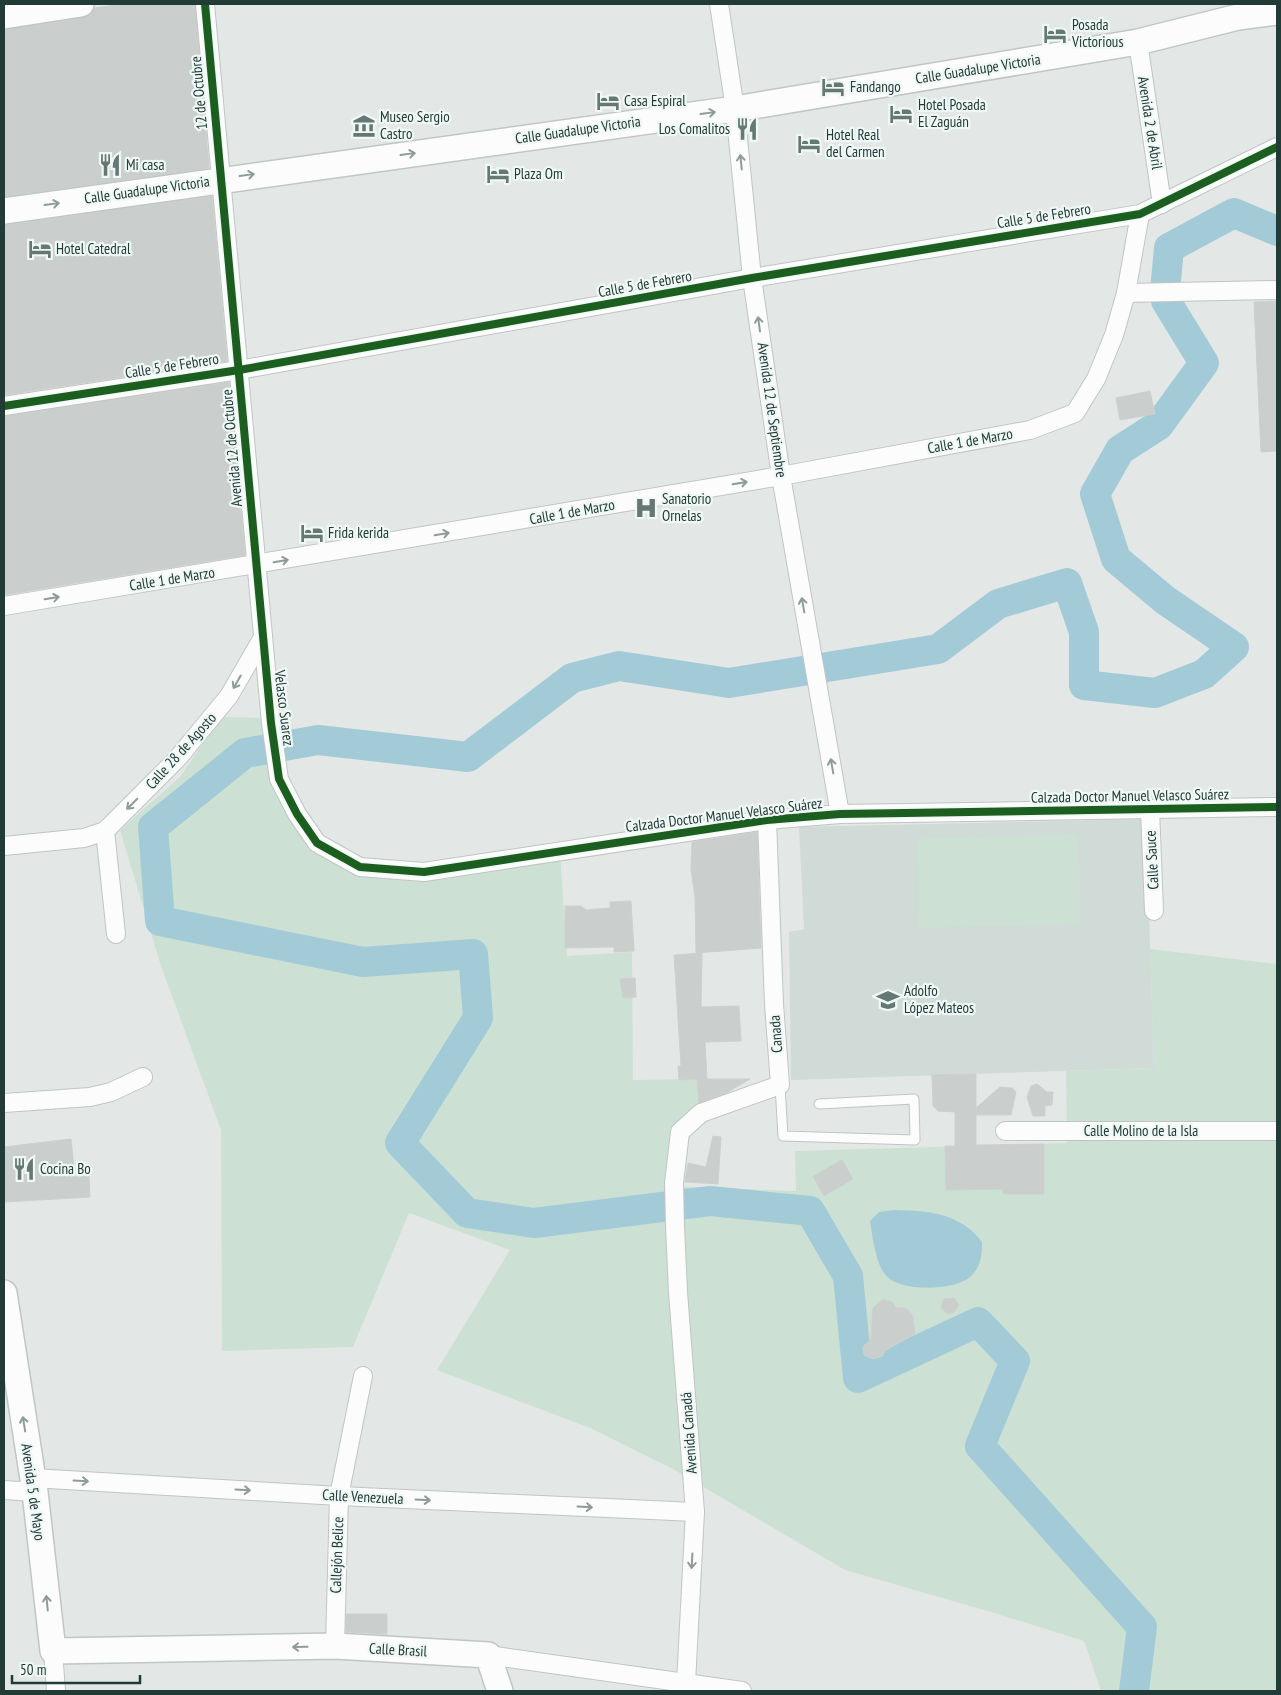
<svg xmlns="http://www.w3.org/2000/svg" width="1281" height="1695" font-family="'PT Sans Narrow',sans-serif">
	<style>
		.built { fill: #d0dad6 }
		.green { fill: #cce1d4 }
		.water { fill: #a3cbd7 }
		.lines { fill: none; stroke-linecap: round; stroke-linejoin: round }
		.river { stroke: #a3cbd7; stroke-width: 30 }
		.building { fill: #cacfcd; stroke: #ccd1cf }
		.lane-casing { stroke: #c0c5c3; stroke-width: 11 }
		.street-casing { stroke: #c0c5c3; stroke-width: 20 }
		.secondary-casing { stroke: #bfc6c4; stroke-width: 28 }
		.lane { stroke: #fbfcfb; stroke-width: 9 }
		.street { stroke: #fbfcfb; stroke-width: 18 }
		.secondary { stroke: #fbfcfb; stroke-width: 25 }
		.cycleway-casing { stroke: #f0f8f5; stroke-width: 11 }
		.cycleway { stroke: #1b5e20; stroke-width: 8 }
		.oneway { stroke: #8e9c99 }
		.labels { text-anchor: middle; stroke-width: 4.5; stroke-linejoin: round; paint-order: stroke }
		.poi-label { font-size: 15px; fill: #213b37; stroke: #f0f8f5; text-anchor: start }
		.street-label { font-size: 15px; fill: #213b37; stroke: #f0f8f5 }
	</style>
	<rect width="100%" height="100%" fill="#e3e8e6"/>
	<polygon class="built" points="1146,819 1154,1068 791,1080 789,932 804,929 799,827"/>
	<g class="green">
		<polygon points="221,717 267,718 292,817 358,871 560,852 567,956 632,952 633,1080 697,1079 699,1108 666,1186 796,1191 795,1151 1067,1143 1066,1071 1154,1068 1150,949 1277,964 1277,1691 1101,1691 1084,1641 991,1612 845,1570 671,1468 590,1428 437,1370 510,1250 409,1213 353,1347 222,1351 221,1130 161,966 120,830 180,777"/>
		<polygon points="1077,834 1079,924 919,928 917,839"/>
	</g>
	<path class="water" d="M895,1210C930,1211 960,1213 982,1242C982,1256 981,1267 970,1277C954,1291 896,1293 884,1273C876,1262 872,1235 870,1221L879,1212Z"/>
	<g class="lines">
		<polyline class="river" points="1134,1691 1142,1627 980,1446 1015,1361 978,1322 858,1378 848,1276 810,1211 710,1201 534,1223 467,1213 400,1143 478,1018 473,954 363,962 160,921 153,827 245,753 318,740 468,757 572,678 619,666 729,683 938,649 998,604 1067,583 1084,632 1084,685 1155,693 1204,674 1234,647 1165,600 1116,559 1095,494 1120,450 1159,425 1204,363 1166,301 1165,291 1169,248 1234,213 1277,231"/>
	</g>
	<g class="building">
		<polygon points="122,4 195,4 209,168 4,197 4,30 83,18 90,15 95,8"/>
		<polygon points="212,196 227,361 4,395 4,225"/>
		<polygon points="1277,301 1277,451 1261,452 1254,302"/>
		<polygon points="229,382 245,555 4,595 4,416"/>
		<polygon points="1150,391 1155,414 1120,420 1116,398"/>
		<polygon points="757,832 761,948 696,953 695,897 691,869 692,842"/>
		<polygon points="631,901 634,951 614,952 614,947 565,948 565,906 581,906 586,910 610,908 610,902"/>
		<polygon points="702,953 701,1007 739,1006 741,1041 705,1042 707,1079 750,1079 726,1093 699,1103 697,1079 679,1080 678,1066 681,1066 674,955"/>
		<polygon points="635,978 636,997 623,998 620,979"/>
		<polygon points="976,1074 976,1108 1000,1087 1012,1088 1016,1092 1011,1115 976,1115 976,1145 1044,1144 1044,1194 1003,1194 1003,1189 946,1190 945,1146 955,1146 955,1112 938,1111 933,1106 932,1075"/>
		<polygon points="1037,1084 1047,1092 1053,1092 1052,1105 1045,1106 1045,1116 1033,1116 1027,1097 1031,1086"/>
		<polygon points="713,1136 721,1137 718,1184 685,1182 688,1163 706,1167"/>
		<polygon points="71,1139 75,1177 89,1176 90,1197 5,1202 4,1147"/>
		<polygon points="842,1160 853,1179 824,1196 813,1176"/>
		<polygon points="954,1298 959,1305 954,1312 948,1314 941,1308 944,1299"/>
		<polygon points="883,1299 892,1302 896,1308 906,1308 913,1316 915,1334 886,1350 882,1356 873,1359 864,1355 863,1347 871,1339 873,1308"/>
		<polygon points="346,1614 387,1614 387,1634 346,1632"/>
	</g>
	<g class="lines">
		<defs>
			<polyline id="lane" points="780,1085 783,1136 915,1140 914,1099 819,1104"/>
			<g id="street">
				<polyline points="205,4 271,723 279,779 297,814 317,843 360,867 424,872 767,820 840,814 1277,807"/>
				<polyline points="719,4 735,109 752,278 781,476 840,814"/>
				<polyline points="1138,42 1162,204"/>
				<polyline points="1126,293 1277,290"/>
				<polyline points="4,406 239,370 752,278 1140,214 1277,147"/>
				<polyline points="4,606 781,476 1030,430 1075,413 1096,379 1114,335 1126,293 1140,214"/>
				<polyline points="1150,809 1154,911"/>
				<polyline points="105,831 116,934"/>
				<polyline points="4,846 84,838 105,831 177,759 229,696 262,639"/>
				<polyline points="4,1103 90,1097 111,1092 143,1077"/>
				<polyline points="1005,1131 1277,1131"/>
				<polyline points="32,1478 339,1496 695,1512"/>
				<polyline points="4,1490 35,1492"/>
				<polyline points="335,1646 339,1496 363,1376"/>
				<polyline points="53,1651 56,1691"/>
				<polyline points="488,1655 742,1691"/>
				<polyline points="686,1683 695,1512 678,1292 675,1226 674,1183 680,1132 701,1113 780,1085 774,1004 767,820"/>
			</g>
			<g id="secondary">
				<polyline points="4,16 81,4"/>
				<polyline points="4,211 735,109 1138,42 1238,17 1277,12"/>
				<polyline points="4,1293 35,1492 53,1651 335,1646 488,1655 500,1691"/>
			</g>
		</defs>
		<use href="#lane" class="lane-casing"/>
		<use href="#street" class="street-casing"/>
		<use href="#secondary" class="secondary-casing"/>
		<use href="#lane" class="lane"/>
		<use href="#street" class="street"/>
		<use href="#secondary" class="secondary"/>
		<defs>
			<g id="cycleway">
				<polyline points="205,4 271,723 279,779 297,814 317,843 360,867 424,872 767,820 840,814 1277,807"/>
				<polyline points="4,406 239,370 752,278 1140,214 1277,147"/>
			</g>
		</defs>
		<use href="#cycleway" class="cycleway-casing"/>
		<use href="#cycleway" class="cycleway"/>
	</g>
	<defs><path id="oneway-shaft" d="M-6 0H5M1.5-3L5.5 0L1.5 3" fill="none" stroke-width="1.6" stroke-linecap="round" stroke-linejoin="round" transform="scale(1.25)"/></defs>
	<g class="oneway">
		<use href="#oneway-shaft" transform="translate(708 113) rotate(-8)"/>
		<use href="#oneway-shaft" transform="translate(408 154) rotate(-8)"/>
		<use href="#oneway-shaft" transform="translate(741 162) rotate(-96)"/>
		<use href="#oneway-shaft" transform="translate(247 175) rotate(-8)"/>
		<use href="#oneway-shaft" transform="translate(52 204) rotate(-8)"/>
		<use href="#oneway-shaft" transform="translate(759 324) rotate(-98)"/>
		<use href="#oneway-shaft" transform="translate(740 483) rotate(-10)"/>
		<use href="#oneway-shaft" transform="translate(442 534) rotate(-10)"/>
		<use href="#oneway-shaft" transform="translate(281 561) rotate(-10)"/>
		<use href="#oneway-shaft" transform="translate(52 598) rotate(-9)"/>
		<use href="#oneway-shaft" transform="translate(803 605) rotate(-100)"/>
		<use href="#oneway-shaft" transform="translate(237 682) rotate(120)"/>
		<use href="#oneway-shaft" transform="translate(832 766) rotate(-100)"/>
		<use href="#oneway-shaft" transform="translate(132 804) rotate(135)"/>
		<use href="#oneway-shaft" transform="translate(24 1424) rotate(-99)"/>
		<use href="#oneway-shaft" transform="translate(81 1481) rotate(3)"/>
		<use href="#oneway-shaft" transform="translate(243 1490) rotate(3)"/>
		<use href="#oneway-shaft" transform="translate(423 1500) rotate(3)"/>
		<use href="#oneway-shaft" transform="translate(585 1507) rotate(3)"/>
		<use href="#oneway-shaft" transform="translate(692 1561) rotate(93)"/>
		<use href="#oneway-shaft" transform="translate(47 1603) rotate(-96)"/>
		<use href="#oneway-shaft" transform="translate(300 1647) rotate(179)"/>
	</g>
	<defs>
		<symbol id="hotel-bare" viewBox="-9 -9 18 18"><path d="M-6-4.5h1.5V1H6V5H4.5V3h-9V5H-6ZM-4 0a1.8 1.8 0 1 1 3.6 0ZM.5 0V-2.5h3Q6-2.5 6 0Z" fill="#657874" stroke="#f0f8f5" stroke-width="2.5" paint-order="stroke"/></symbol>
		<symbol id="museum-bare" viewBox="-9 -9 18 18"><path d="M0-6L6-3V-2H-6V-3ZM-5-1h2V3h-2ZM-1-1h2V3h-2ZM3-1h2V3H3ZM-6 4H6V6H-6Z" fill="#657874" stroke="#f0f8f5" stroke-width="2.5" paint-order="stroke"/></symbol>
		<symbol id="restaurant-bare" viewBox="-9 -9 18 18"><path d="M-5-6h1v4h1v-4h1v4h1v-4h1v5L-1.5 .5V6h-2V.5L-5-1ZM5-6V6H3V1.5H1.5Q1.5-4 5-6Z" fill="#657874" stroke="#f0f8f5" stroke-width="2.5" paint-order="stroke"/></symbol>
		<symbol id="hospital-bare" viewBox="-9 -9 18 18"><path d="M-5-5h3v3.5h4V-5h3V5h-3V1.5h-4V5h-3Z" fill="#657874" stroke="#f0f8f5" stroke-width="2.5" paint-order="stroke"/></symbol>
		<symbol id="school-bare" viewBox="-9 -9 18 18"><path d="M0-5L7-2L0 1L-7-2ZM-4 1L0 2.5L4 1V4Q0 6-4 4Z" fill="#657874" stroke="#f0f8f5" stroke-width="2.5" paint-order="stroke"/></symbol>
	</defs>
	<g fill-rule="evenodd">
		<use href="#hotel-bare" x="1039" y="18" width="32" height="32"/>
		<use href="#hotel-bare" x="817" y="71" width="32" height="32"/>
		<use href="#hotel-bare" x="592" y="85" width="32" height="32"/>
		<use href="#hotel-bare" x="885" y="98" width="32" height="32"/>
		<use href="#museum-bare" x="348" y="110" width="32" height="32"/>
		<use href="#restaurant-bare" x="731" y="113" width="32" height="32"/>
		<use href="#hotel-bare" x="793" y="128" width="32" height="32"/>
		<use href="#restaurant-bare" x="94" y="149" width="32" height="32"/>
		<use href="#hotel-bare" x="482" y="158" width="32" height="32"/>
		<use href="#hotel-bare" x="24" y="233" width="32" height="32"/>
		<use href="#hospital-bare" x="630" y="492" width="32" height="32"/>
		<use href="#hotel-bare" x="296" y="517" width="32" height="32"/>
		<use href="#school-bare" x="872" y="984" width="32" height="32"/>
		<use href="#restaurant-bare" x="8" y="1153" width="32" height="32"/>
	</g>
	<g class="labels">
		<g class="poi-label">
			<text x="1072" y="30">Posada<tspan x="1072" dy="17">Victorious</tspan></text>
			<text x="850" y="92">Fandango</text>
			<text x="624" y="106">Casa Espiral</text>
			<text x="918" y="110">Hotel Posada<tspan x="918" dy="17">El Zaguán</tspan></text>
			<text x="380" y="122">Museo Sergio<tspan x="380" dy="17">Castro</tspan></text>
			<text x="730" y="134" text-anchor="end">Los Comalitos</text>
			<text x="826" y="140">Hotel Real<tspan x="826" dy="17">del Carmen</tspan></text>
			<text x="126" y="170">Mi casa</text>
			<text x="514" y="179">Plaza Om</text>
			<text x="56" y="254">Hotel Catedral</text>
			<text x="662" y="504">Sanatorio<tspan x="662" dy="17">Ornelas</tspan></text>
			<text x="328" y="538">Frida kerida</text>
			<text x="904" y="996">Adolfo<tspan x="904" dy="17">López Mateos</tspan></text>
			<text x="40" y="1174">Cocina Bo</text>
		</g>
		<g class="street-label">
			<text transform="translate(978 69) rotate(-9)" y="5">Calle Guadalupe Victoria</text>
			<text transform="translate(199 93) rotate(-95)" y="5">12 de Octubre</text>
			<text transform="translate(1150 123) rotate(81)" y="5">Avenida 2 de Abril</text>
			<text transform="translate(578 130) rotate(-8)" y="5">Calle Guadalupe Victoria</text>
			<text transform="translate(147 190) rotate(-8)" y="5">Calle Guadalupe Victoria</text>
			<text transform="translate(1044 216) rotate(-9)" y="5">Calle 5 de Febrero</text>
			<text transform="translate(645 284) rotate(-10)" y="5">Calle 5 de Febrero</text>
			<text transform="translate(172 366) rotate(-9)" y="5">Calle 5 de Febrero</text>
			<text transform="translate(772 410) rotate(82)" y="5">Avenida 12 de Septiembre</text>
			<text transform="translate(970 441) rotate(-10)" y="5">Calle 1 de Marzo</text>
			<text transform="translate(232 448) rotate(-95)" y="5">Avenida 12 de Octubre</text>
			<text transform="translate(572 512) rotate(-10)" y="5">Calle 1 de Marzo</text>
			<text transform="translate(172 579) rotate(-9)" y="5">Calle 1 de Marzo</text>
			<text transform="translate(284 708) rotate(83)" y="5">Velasco Suarez</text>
			<text transform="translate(181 751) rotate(-48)" y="5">Calle 28 de Agosto</text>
			<text transform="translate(1130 796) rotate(-1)" y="5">Calzada Doctor Manuel Velasco Suárez</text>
			<text transform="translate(724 815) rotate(-7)" y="5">Calzada Doctor Manuel Velasco Suárez</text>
			<text transform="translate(1152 860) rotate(-93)" y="5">Calle Sauce</text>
			<text transform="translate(776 1034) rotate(-94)" y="5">Canada</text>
			<text x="1141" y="1136">Calle Molino de la Isla</text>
			<text transform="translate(689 1433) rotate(-94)" y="5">Avenida Canadá</text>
			<text transform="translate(33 1492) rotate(82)" y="5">Avenida 5 de Mayo</text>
			<text transform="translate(363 1497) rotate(3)" y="5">Calle Venezuela</text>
			<text transform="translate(337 1555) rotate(-88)" y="5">Callejón Belice</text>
			<text transform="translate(398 1650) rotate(3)" y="5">Calle Brasil</text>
		</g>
	</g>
	<rect width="1281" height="1695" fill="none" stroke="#213b37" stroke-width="10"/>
	<path d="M12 1675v8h128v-8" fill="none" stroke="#213b37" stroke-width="2.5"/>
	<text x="20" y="1675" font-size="15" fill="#213b37" stroke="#f0f8f5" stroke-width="4" paint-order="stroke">50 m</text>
</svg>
